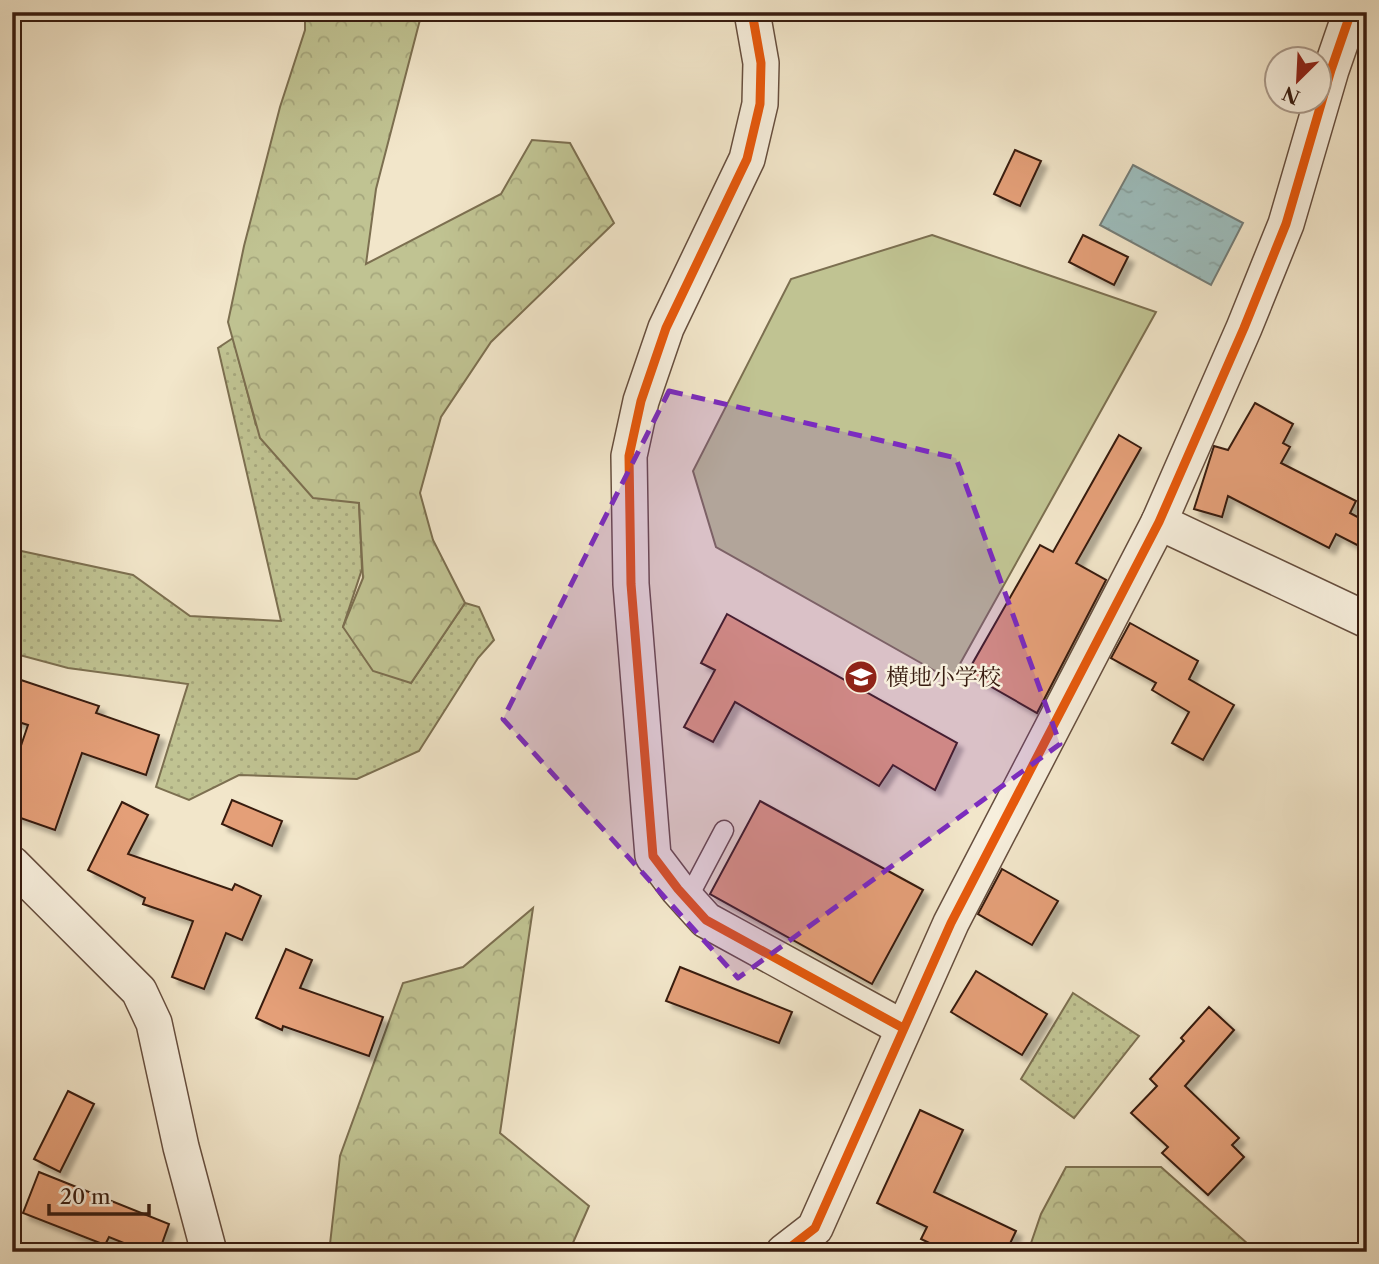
<svg xmlns="http://www.w3.org/2000/svg" width="1379" height="1264" font-family="'Libre Caslon Text','Noto Serif JP',serif">
	<style>
		.grass { fill: url(#grass-dots); stroke: #7c6f50; stroke-width: 2 }
		.forest { fill: url(#forest-crowns); stroke: #7c6f50; stroke-width: 2 }
		.park { fill: #c0c392; stroke: #7c6f50; stroke-width: 2 }
		.water { fill: url(#water-ripples); stroke: #747d78; stroke-width: 2 }
		.building { fill: #e49f78; stroke: #371b0f; stroke-width: 2; filter: url(#shadow) }
		.lines { fill: none; stroke-linecap: round; stroke-linejoin: round }
		.lane-casing { stroke: #664e3e; stroke-width: 21 }
		.street-casing { stroke: #664e3e; stroke-width: 38 }
		.lane { stroke: #f7efdd; stroke-width: 18 }
		.street { stroke: #f7efdd; stroke-width: 35 }
		.cycleway-casing { stroke: #f7efdd; stroke-width: 13 }
		.cycleway { stroke: #e8590c; stroke-width: 9 }
		.marked { fill: #7b2cbf; fill-opacity: 0.2; stroke: #7b2cbf; stroke-width: 5; stroke-dasharray: 14 9; stroke-linejoin: round }
		.labels { text-anchor: middle; stroke-width: 5; stroke-linejoin: round; paint-order: stroke }
		.poi-label { font-size: 23px; fill: #371b0f; stroke: #f7efdd; text-anchor: start }
	</style>
	<defs>
		<pattern id="grass-dots" width="8" height="8" patternUnits="userSpaceOnUse" patternTransform="scale(1.75)"><rect width="8" height="8" fill="#c0c392"/><path d="M2 2h.1M6 6h.1" fill="none" stroke="#a6a77d" stroke-width="1.8" stroke-linecap="round"/></pattern>
		<pattern id="forest-crowns" width="20" height="18" patternUnits="userSpaceOnUse" patternTransform="scale(1.75)"><rect width="20" height="18" fill="#c0c392"/><path d="M2 6a3 3 0 1 1 6 0M12 15a3 3 0 1 1 6 0" fill="none" stroke="#a6a77d"/></pattern>
		<pattern id="water-ripples" width="26" height="14" patternUnits="userSpaceOnUse" patternTransform="scale(1.75)"><rect width="26" height="14" fill="#9dbebe"/><path d="M2 4q2-2 4 0t4 0M15 11q2-2 4 0t4 0" fill="none" stroke="#88a3a2"/></pattern>
		<filter id="shadow"><feDropShadow dx="6" dy="6" stdDeviation="2" flood-color="#0004"/></filter>
	</defs>
	<rect width="100%" height="100%" fill="#f2e6ca"/>
	<filter id="stains"><feTurbulence type="fractalNoise" baseFrequency=".00286" numOctaves="4"/><feColorMatrix values="0 0 0 0 .2 0 0 0 0 .09 0 0 0 0 .02 0 0 0 .5 -.17"/></filter>
	<radialGradient id="worn" r=".72"><stop offset=".6" stop-color="#630" stop-opacity="0"/><stop offset="1" stop-color="#630" stop-opacity=".3"/></radialGradient>
	<g class="grass">
		<polygon points="233,338 256,425 359,503 362,569 343,627 411,683 465,603 479,607 494,640 478,658 419,751 357,779 239,775 189,800 156,787 188,684 68,668 12,653 12,549 133,575 190,616 281,621 218,348"/>
		<polygon points="1073,993 1139,1036 1074,1118 1021,1079"/>
	</g>
	<g class="forest">
		<polygon points="305,12 422,12 376,189 366,264 501,194 532,140 570,143 614,223 491,342 441,417 420,493 433,540 465,603 411,683 373,671 343,627 363,578 359,503 313,498 260,438 228,322 244,246 280,107 305,30"/>
		<polygon points="533,908 500,1133 589,1206 569,1252 334,1252 330,1244 340,1156 403,983 463,967"/>
		<polygon points="1066,1167 1161,1167 1257,1252 1028,1252 1041,1214"/>
	</g>
	<polygon class="park" points="932,235 1156,312 951,680 716,547 693,471 791,279"/>
	<polygon class="water" points="1133,165 1243,223 1211,285 1100,225"/>
	<g class="building">
		<polygon points="1015,150 1041,161 1020,206 994,194"/>
		<polygon points="1083,235 1128,257 1114,285 1069,262"/>
		<polygon points="1255,403 1293,424 1283,443 1290,447 1281,463 1356,501 1350,513 1367,522 1367,550 1336,534 1329,548 1228,496 1222,517 1194,509 1214,446 1228,450"/>
		<polygon points="1119,435 1141,448 1076,563 1106,580 1037,713 967,673 1040,545 1053,552"/>
		<polygon points="727,614 957,743 935,790 893,765 879,786 735,702 713,742 684,727 715,670 701,663"/>
		<polygon points="1130,623 1198,661 1189,679 1234,705 1203,760 1172,743 1189,712 1152,690 1156,683 1111,658"/>
		<polygon points="12,677 99,706 96,713 159,735 146,775 82,753 55,830 12,815 12,772 28,725 12,720"/>
		<polygon points="232,800 282,821 272,846 222,824"/>
		<polygon points="760,801 923,890 872,984 710,894"/>
		<polygon points="122,802 148,815 128,854 232,890 235,884 261,896 242,940 226,933 204,989 172,977 193,921 143,904 145,898 88,870"/>
		<polygon points="1002,869 1058,901 1032,945 978,914"/>
		<polygon points="286,949 312,960 300,988 383,1017 369,1056 283,1026 282,1030 256,1018"/>
		<polygon points="680,967 792,1012 779,1043 666,1001"/>
		<polygon points="976,971 1047,1014 1022,1055 951,1012"/>
		<polygon points="1209,1007 1234,1030 1185,1086 1239,1138 1232,1145 1244,1157 1208,1195 1162,1153 1168,1147 1131,1113 1157,1086 1150,1079 1184,1041 1181,1038"/>
		<polygon points="68,1091 94,1104 60,1172 34,1159"/>
		<polygon points="920,1110 963,1130 934,1192 1016,1231 1006,1252 948,1252 921,1239 927,1227 877,1203"/>
		<polygon points="39,1172 169,1224 159,1252 146,1252 109,1237 105,1245 23,1213"/>
	</g>
	<g class="lines">
		<defs>
			<polyline id="lane" points="687,900 724,830"/>
			<g id="street">
				<polyline points="752,12 761,63 760,104 747,159 666,328 641,401 629,456 631,584 653,856 678,889 706,920 903,1028"/>
				<polyline points="1159,522 1367,620"/>
				<polyline points="12,864 139,991 154,1023 181,1147 209,1252"/>
				<polyline points="784,1252 815,1228 951,923 1159,522 1244,328 1286,224 1331,70 1351,12"/>
			</g>
		</defs>
		<use href="#lane" class="lane-casing"/>
		<use href="#street" class="street-casing"/>
		<use href="#lane" class="lane"/>
		<use href="#street" class="street"/>
		<defs>
			<g id="cycleway">
				<polyline points="752,12 761,63 760,104 747,159 666,328 641,401 629,456 631,584 653,856 678,889 706,920 903,1028"/>
				<polyline points="784,1252 815,1228 951,923 1159,522 1244,328 1286,224 1331,70 1351,12"/>
			</g>
		</defs>
		<use href="#cycleway" class="cycleway-casing"/>
		<use href="#cycleway" class="cycleway"/>
	</g>
	<path class="marked" d="M669,391L956,458L1060,744L738,978L503,719Z"/>
	<defs>
		<symbol id="school-disc" viewBox="-11 -11 22 22"><circle r="9.5" fill="#8f2418" stroke="#f7efdd"/><path d="M0-5L7-2L0 1L-7-2ZM-4 1L0 2.5L4 1V4Q0 6-4 4Z" fill="#fff"/></symbol>
	</defs>
	<g fill-rule="evenodd">
		<use href="#school-disc" x="842" y="658" width="38" height="38"/>
	</g>
	<g class="labels">
		<g class="poi-label">
			<text x="886" y="685">横地小学校</text>
		</g>
	</g>
	<rect width="1379" height="1264" fill="none" stroke="#f2e6ca" stroke-width="42"/>
	<rect x="14" y="14" width="1351" height="1236" fill="none" stroke="#371b0f" stroke-width="3.5"/>
	<rect x="21" y="21" width="1337" height="1222" fill="none" stroke="#371b0f" stroke-width="2"/>
	<g transform="translate(1298 80) rotate(204)"><circle r="33" fill="#f7efdd" stroke="#aa9a8b" stroke-width="2"/>
	<path d="M0-5L12 26L0 18L-12 26Z" fill="#8f2418"/>
	<text y="-10" font-size="19" font-weight="bold" text-anchor="middle" fill="#371b0f">N</text>
	</g>
	<path d="M49 1204v10h100v-10" fill="none" stroke="#371b0f" stroke-width="3.5"/>
	<text x="60" y="1204" font-size="21" fill="#371b0f" stroke="#f7efdd" stroke-width="5" paint-order="stroke">20 m</text>
	<rect width="100%" height="100%" filter="url(#stains)"/>
	<rect width="100%" height="100%" fill="url(#worn)"/>
</svg>
